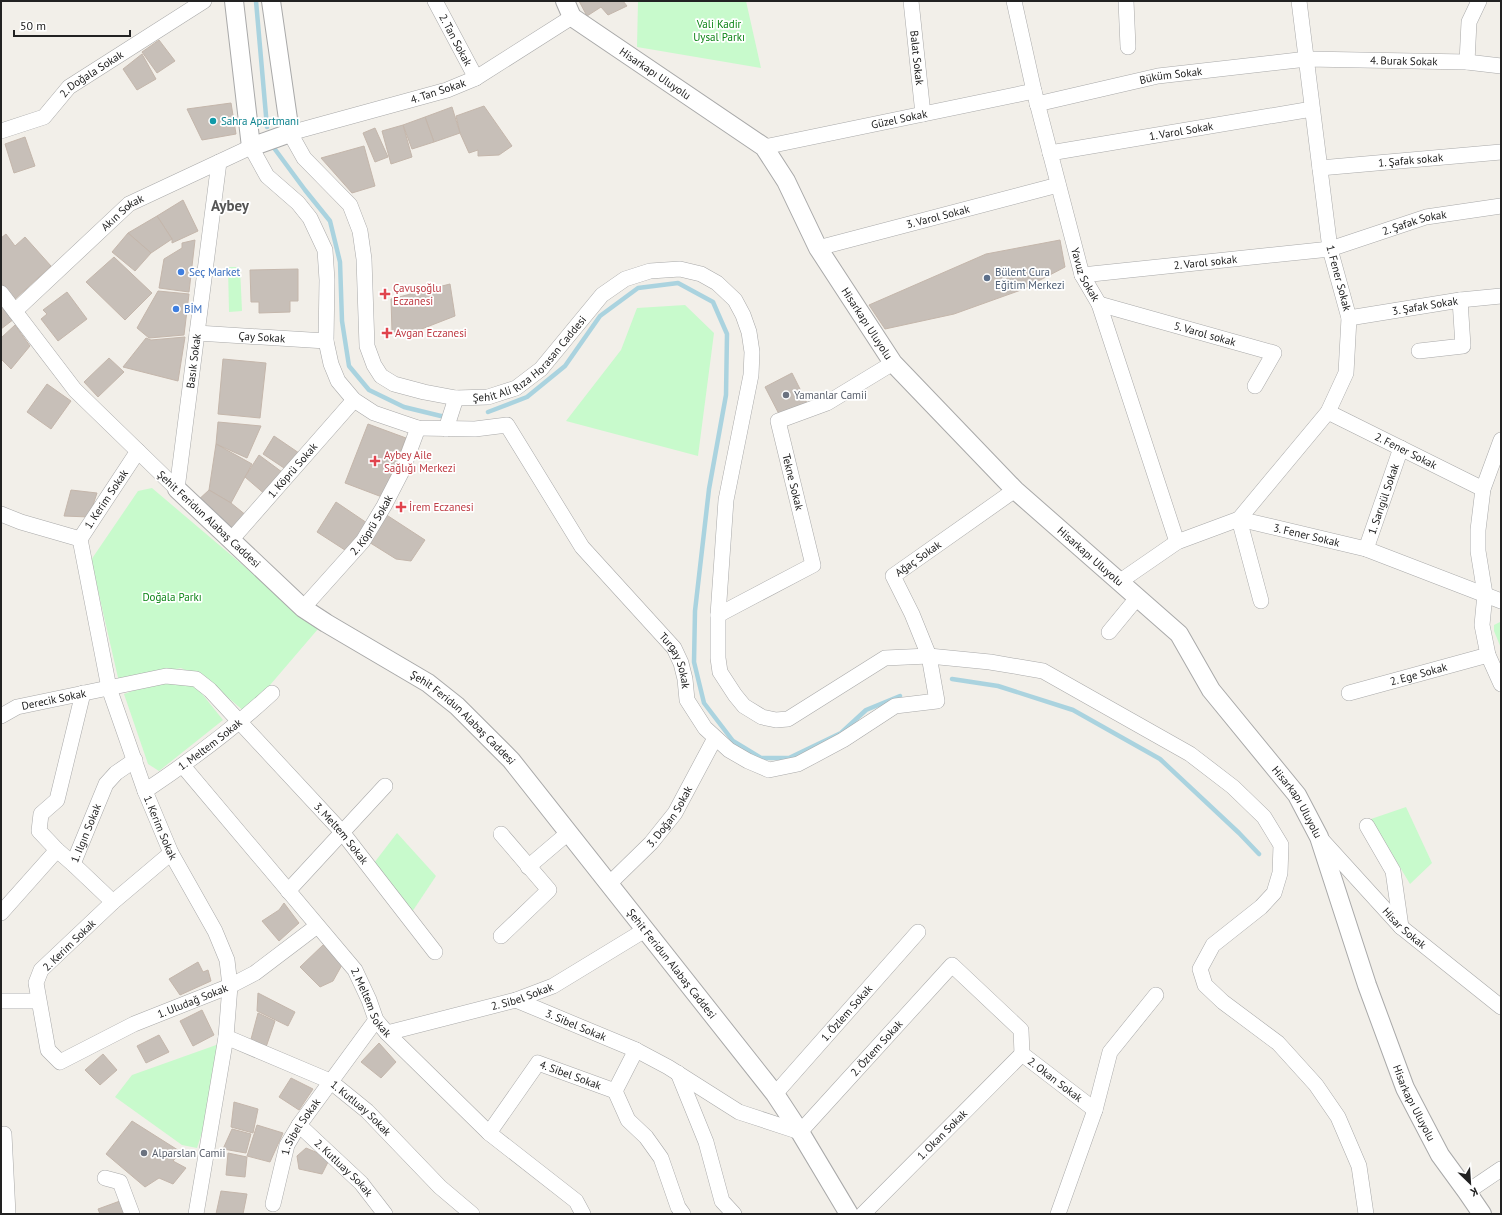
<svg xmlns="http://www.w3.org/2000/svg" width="1502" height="1215" font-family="'PT Sans',sans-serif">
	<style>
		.park { fill: #c8facc }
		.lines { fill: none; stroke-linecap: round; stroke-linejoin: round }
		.stream { stroke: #aad3df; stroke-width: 4.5 }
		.building { fill: #c7bfb8; stroke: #c4b6ab }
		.minor-casing { stroke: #a9a9a9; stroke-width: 16 }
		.tertiary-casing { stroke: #a9a9a9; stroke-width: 20 }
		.minor { stroke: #fff; stroke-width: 15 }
		.tertiary { stroke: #fff; stroke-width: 18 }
		.culture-dot { fill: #0f9aa8; stroke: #fff; stroke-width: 1.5 }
		.shop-dot { fill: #3f7fe0; stroke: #fff; stroke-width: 1.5 }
		.service-dot { fill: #5c6f8a; stroke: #fff; stroke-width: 1.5 }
		.health-dot { fill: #e0444e; stroke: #fff; stroke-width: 1.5 }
		.worship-dot { fill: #6b7280; stroke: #fff; stroke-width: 1.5 }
		.labels { text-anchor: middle; stroke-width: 3.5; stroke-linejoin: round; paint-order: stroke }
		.park-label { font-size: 11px; fill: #0c8416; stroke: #fff }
		.street-label { font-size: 11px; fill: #222; stroke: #fff }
		.culture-label { font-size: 11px; fill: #0d838f; stroke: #fff; text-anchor: start }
		.shop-label { font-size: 11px; fill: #366cbe; stroke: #fff; text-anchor: start }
		.service-label { font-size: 11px; fill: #4e5e75; stroke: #fff; text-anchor: start }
		.health-label { font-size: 11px; fill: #be3a42; stroke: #fff; text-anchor: start }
		.worship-label { font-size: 11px; fill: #5b616d; stroke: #fff; text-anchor: start }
		.district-label { font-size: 15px; font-weight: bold; fill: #555; stroke: #fff }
	</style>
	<rect width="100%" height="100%" fill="#f2efe9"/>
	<g class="park">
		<polygon points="638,1 746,1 761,68 637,47"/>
		<polygon points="228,267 240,267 242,311 229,312"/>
		<polygon points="685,305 714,333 698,456 566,421 621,350 637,308"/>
		<polygon points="152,488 318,629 246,713 210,682 181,668 119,682 91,560 138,491"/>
		<polygon points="1500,622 1501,622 1501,648 1494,631 1494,625"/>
		<polygon points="167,679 195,685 223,720 159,771 148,764 124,694"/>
		<polygon points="1406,807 1432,863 1410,884 1371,819"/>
		<polygon points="397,833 436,876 412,912 374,863"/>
		<path d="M219,1044C213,1079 209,1115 197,1148L182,1145L115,1097L132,1075Z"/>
	</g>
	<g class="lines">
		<g class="stream">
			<polyline points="256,1 267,127"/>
			<polyline points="274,148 305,190 330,221 340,262 342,321 349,366 369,390 404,407 445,417"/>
			<polyline points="488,412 527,397 565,366 600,316 638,288 678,283 713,302 727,334 726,395 709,489 695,611 694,662 704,703 733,741 761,758 789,758 841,733 866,710 900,696"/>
			<polyline points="952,679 998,686 1073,710 1160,759 1239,833 1259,854"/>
		</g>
	</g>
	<g class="building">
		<polygon points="579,1 623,1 627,6 608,15 601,7 587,16"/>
		<polygon points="159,40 175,61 157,73 142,52"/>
		<polygon points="142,54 156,79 137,90 123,69"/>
		<polygon points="231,103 236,134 202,140 187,109"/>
		<polygon points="484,106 512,146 499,155 478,156 478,150 469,153 460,133 456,116"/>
		<polygon points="452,107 460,133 434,142 425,117"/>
		<polygon points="425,117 434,142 412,149 403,125"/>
		<polygon points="403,125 412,157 391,164 382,131"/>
		<polygon points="375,128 388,157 375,162 363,133"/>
		<polygon points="25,137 35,166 14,173 5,144"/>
		<polygon points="364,146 375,186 352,193 321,158"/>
		<polygon points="183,200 198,231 172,243 172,239 157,216"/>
		<polygon points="157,216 172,239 151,253 128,233"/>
		<polygon points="128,233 151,253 135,271 112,252"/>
		<polygon points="6,234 15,246 25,237 51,266 14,300 1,283 1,238"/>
		<polygon points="195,240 189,292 159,288 164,259 182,248 182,243"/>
		<polygon points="1060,240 1065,267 1021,290 954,314 885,329 869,305 986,254"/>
		<polygon points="114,257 152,293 125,320 86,282"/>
		<polygon points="298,269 298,301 290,301 290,312 259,313 259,302 251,302 250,270"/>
		<polygon points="450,284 455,316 419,330 392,332 391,299"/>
		<polygon points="158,291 189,294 184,335 149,338 137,328"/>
		<polygon points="67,292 87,319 58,341 41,319 47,314 43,310"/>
		<polygon points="1,303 14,319 1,329"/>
		<polygon points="15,325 30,346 11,369 1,359 1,338"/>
		<polygon points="185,337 178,381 123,367 146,338 151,340"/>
		<polygon points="109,358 124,372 98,397 84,382"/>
		<polygon points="223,359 266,363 260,418 218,414"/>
		<polygon points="792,373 807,403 780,416 765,387"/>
		<polygon points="47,384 71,401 51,429 27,412"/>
		<polygon points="218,422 261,426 247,458 216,444"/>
		<polygon points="368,424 406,438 382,497 345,483"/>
		<polygon points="274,436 299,453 287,470 263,454"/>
		<polygon points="216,444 252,464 231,503 209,490"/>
		<polygon points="259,455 286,475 267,496 245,477"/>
		<polygon points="71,490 97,493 89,517 64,516"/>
		<polygon points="209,490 231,503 247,516 231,532 196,502"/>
		<polygon points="336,502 367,523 348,552 317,532"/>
		<polygon points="382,512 425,540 411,561 396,559 364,539"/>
		<polygon points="284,903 299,923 279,941 262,921 279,910"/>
		<polygon points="323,945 343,963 333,981 320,987 300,967"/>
		<polygon points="198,962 203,972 208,970 211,981 180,995 169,979"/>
		<polygon points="258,993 295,1012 288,1026 257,1011"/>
		<polygon points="202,1010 214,1035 193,1046 180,1021"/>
		<polygon points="258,1013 275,1021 265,1050 250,1043"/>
		<polygon points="159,1035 169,1052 146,1063 137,1046"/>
		<polygon points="379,1043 396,1062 381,1078 361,1062"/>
		<polygon points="103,1054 117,1070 100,1085 85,1070"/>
		<polygon points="291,1078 313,1089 299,1110 279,1097"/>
		<polygon points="234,1102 258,1109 253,1133 231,1127"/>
		<polygon points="132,1121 181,1152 173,1161 186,1168 173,1184 159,1178 145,1187 106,1154"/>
		<polygon points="257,1125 283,1133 270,1162 247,1156"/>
		<polygon points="232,1129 251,1134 246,1153 223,1149"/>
		<polygon points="306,1148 330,1158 322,1174 299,1169 297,1156"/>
		<polygon points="228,1153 247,1157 245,1177 226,1175"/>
		<polygon points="221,1191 247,1194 243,1214 216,1214"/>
		<polygon points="120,1201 124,1214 100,1214 98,1209"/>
	</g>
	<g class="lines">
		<defs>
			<g id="minor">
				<path id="s1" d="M435,1L476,78"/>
				<path id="s2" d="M911,1L923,114"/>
				<path id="s3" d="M1014,1L1034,91L1082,275L1099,304L1177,542"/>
				<polyline points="1126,1 1128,47"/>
				<path id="s4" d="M572,17L476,78L447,90L290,133L304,158L350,205L360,231L364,259L367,346L374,365L381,376L394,384L424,392L456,398L488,397L516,388L541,369L602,295L625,279L650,271L680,269L701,274L717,283L735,300L743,315L749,332L752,352L751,375L726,500L718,615V658L720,672L735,695L744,706L762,717L776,720L788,719L885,658L929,656L990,662L1043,671L1190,754L1233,787L1264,817L1281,845L1280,873L1274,893L1261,907L1213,945L1200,969L1205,985L1223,1002L1278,1043L1316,1085L1338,1117L1359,1166L1366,1214"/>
				<polyline points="1467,62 1469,22 1479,1"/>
				<path id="s5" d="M1037,104L1158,76L1307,59L1467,62L1501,66"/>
				<path id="s6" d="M1,131L44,117L69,87L204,1"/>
				<path id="s7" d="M764,147L1034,91"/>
				<path id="s8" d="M1050,153L1312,109"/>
				<path id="s9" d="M1320,168L1501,152"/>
				<path id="s10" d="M818,248L1058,185"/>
				<path id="s11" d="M1082,275L1330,249L1426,217L1501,206"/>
				<polyline points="1,293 75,390 177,489"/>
				<path id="s12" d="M1099,304L1274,353L1255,386"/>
				<path id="s13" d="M15,311L129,204L251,147L267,176L298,203L310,218L325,250L327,280L326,341L331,364L338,381L354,400L374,413L418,428L475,429L507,425L582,547L674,648L681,663L685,679L687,700L705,728L729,750L748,761L769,770L798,764L843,740L895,706L937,701L929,656L912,614L893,576L1015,490"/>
				<path id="s14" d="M1349,318L1460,300L1501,296"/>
				<path id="s15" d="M197,333L326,341"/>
				<polyline points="1419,351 1463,346 1460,300"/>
				<path id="s16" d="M1328,412L1483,489"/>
				<polyline points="446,429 456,398"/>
				<polyline points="1501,440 1483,489 1478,530 1478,551 1485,594 1482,625 1488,655 1501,684"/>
				<path id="s17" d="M138,451L80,539L109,688L145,791L171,853L215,931L227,960L230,986L226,1037L196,1214"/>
				<path id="s18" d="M177,489L219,162"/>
				<polyline points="1,514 21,522 80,539"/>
				<path id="s19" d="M231,540L354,400"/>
				<path id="s20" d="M1366,549L1401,448"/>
				<path id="s21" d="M1119,582L1177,542L1239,519L1366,549L1501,601"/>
				<polyline points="1261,601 1239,519 1328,412 1346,373 1349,318 1330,249 1299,1"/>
				<path id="s22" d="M303,608L363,541L384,506L402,471L418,428"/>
				<polyline points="718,615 813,565 778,421 827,403 893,363"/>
				<polyline points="1109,632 1137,598"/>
				<path id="s23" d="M1349,693L1488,655"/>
				<path id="s24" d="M1,716L17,707L166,676L196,679L210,690L342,832L435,952"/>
				<path id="s25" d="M183,766L355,970L369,1000L376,1020L387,1033L489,1133L576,1201L583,1214"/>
				<path id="s26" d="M145,791C190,761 232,730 272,693"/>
				<polyline points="1367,826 1393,871 1401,927"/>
				<polyline points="501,834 549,890 501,936"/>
				<path id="s27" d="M1321,839L1401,927L1501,1007"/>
				<polyline points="57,850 39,831 41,814 57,800 83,693"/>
				<path id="s28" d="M171,853L113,902L41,970L36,983L48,1050L60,1062L134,1024L230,986L255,973L317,926"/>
				<polyline points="73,864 113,902"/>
				<polyline points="528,867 568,833"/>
				<path id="s29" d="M609,884L651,843L675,813L715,738"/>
				<polyline points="288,891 385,786"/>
				<path id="s30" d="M1,913L57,850L73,864L106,784L116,773L135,760"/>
				<path id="s31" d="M516,1000L636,1050L668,1067L739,1112L800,1132L952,965L1021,1030L1022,1054L1095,1110L1058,1214"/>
				<polyline points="1,1001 38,1001"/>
				<path id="s32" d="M387,1033L516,1000L553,986L645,930"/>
				<path id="s33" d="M226,1037L330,1081L367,1111L440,1187L472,1214"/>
				<polyline points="678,1073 706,1142 722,1201 734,1214"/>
				<polyline points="615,1091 628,1120 646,1137 661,1158 678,1207 683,1214"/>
				<polyline points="615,1091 636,1050"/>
				<path id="s34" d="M775,1094L918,932"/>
				<polyline points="1095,1110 1110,1052 1156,995"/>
				<path id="s35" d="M299,1125L361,1183L385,1214"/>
				<path id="s36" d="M489,1133L538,1063L615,1091"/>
				<polyline points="1,1135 4,1134 8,1214"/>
				<polyline points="105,1178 120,1182 132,1214"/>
				<polyline points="1467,1192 1501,1169"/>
				<path id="s37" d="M273,1204L287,1145L299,1125L376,1020"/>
				<path id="s38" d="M863,1214L1022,1054"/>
			</g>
			<g id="tertiary">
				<polyline points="234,1 251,147 290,133 271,1"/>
				<path id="s39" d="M565,1L572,17L764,147L786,181L818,248L893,363L1015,490L1179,634L1211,690L1297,795L1319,837L1367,985L1405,1088L1440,1155L1467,1192L1482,1214"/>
				<path id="s40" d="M177,489L303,608L326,623L428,683L457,706L511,760L775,1094L800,1132L849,1214"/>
			</g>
		</defs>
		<use href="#minor" class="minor-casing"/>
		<use href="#tertiary" class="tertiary-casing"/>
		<use href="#minor" class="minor"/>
		<use href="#tertiary" class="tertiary"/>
	</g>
	<circle class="culture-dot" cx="213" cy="121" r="4"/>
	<g class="shop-dot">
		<circle cx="181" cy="272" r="4"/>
		<circle cx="176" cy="309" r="4"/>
	</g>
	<circle class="service-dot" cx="987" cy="278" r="4"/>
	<g class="health-dot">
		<path d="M383 288h4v4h4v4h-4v4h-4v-4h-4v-4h4z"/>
		<path d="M385 327h4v4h4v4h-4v4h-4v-4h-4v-4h4z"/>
		<path d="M373 455h4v4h4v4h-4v4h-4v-4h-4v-4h4z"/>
		<path d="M399 501h4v4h4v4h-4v4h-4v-4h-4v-4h4z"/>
	</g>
	<g class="worship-dot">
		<circle cx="786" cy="395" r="4"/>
		<circle cx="144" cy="1153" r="4"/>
	</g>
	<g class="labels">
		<g class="park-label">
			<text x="719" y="28">Vali Kadir<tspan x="719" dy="13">Uysal Parkı</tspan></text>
			<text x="172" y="601">Doğala Parkı</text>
		</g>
		<g class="street-label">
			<text dy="4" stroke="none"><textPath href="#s1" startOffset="44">2. Tan Sokak</textPath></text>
			<text dy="4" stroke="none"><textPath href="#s2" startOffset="57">Balat Sokak</textPath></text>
			<text dy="4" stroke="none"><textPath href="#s5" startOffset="371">4. Burak Sokak</textPath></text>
			<text dy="4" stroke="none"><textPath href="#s39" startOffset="118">Hisarkapı Uluyolu</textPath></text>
			<text dy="4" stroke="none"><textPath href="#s6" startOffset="110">2. Doğala Sokak</textPath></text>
			<text dy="4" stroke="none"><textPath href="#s5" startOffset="137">Büküm Sokak</textPath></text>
			<text transform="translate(438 91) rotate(-18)" y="4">4. Tan Sokak</text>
			<text dy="4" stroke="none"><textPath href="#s7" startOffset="138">Güzel Sokak</textPath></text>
			<text dy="4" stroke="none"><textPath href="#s8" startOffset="133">1. Varol Sokak</textPath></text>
			<text dy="4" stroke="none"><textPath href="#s9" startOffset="91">1. Şafak sokak</textPath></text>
			<text dy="4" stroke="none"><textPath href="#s13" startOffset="146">Akın Sokak</textPath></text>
			<text dy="4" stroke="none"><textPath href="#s10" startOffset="124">3. Varol Sokak</textPath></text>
			<text dy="4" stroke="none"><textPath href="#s11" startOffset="338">2. Şafak Sokak</textPath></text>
			<text dy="4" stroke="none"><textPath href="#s11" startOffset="124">2. Varol sokak</textPath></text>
			<text dy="4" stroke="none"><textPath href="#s3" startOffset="283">Yavuz Sokak</textPath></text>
			<text transform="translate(1339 278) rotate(75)" y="4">1. Fener Sokak</text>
			<text dy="4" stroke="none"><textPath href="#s14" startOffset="77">3. Şafak Sokak</textPath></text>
			<text dy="4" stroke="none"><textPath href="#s39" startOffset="454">Hisarkapı Uluyolu</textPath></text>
			<text dy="4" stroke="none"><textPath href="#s12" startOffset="110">5. Varol sokak</textPath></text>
			<text dy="4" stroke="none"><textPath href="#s15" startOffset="65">Çay Sokak</textPath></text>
			<text dy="4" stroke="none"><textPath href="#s4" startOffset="746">Şehit Ali Rıza Horasan Caddesi</textPath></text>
			<text dy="4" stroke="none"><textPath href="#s18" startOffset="129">Basık Sokak</textPath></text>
			<text dy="4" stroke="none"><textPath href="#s16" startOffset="87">2. Fener Sokak</textPath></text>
			<text dy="4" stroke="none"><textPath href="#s19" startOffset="93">1. Köprü Sokak</textPath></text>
			<text transform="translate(793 482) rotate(76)" y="4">Tekne Sokak</text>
			<text transform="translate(106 499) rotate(-56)" y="4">1. Kerim Sokak</text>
			<text dy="4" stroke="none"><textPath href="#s20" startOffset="53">1. Sarıgül Sokak</textPath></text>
			<text transform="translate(209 519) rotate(43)" y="4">Şehit Feridun Alabaş Caddesi</text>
			<text dy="4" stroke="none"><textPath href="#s22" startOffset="108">2. Köprü Sokak</textPath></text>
			<text dy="4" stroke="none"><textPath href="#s21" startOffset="206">3. Fener Sokak</textPath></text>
			<text dy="4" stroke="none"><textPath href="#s39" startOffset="778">Hisarkapı Uluyolu</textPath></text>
			<text dy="4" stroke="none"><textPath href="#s13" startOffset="1531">Ağaç Sokak</textPath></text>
			<text dy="4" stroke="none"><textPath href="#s13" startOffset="1029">Turgay Sokak</textPath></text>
			<text dy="4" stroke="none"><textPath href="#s23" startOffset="72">2. Ege Sokak</textPath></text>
			<text dy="4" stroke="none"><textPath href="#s24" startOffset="56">Derecik Sokak</textPath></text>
			<text dy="4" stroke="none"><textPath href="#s40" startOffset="368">Şehit Feridun Alabaş Caddesi</textPath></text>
			<text dy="4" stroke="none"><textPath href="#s26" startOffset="80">1. Meltem Sokak</textPath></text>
			<text dy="4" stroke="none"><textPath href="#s39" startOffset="1102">Hisarkapı Uluyolu</textPath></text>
			<text dy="4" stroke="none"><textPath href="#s29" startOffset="91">3. Doğan Sokak</textPath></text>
			<text dy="4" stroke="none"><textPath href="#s17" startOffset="406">1. Kerim Sokak</textPath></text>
			<text dy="4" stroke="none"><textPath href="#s30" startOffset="139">1. Ilgın Sokak</textPath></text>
			<text dy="4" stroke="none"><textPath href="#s24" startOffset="413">3. Meltem Sokak</textPath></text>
			<text dy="4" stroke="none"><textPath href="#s27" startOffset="122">Hisar Sokak</textPath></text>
			<text transform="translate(69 945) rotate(-44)" y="4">2. Kerim Sokak</text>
			<text dy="4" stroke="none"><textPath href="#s40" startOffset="692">Şehit Feridun Alabaş Caddesi</textPath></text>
			<text dy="4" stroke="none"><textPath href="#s32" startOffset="140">2. Sibel Sokak</textPath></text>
			<text dy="4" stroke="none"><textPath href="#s28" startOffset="420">1. Uludağ Sokak</textPath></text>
			<text dy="4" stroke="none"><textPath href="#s25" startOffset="303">2. Meltem Sokak</textPath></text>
			<text dy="4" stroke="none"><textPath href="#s34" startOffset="108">1. Özlem Sokak</textPath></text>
			<text dy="4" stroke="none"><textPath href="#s31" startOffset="65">3. Sibel Sokak</textPath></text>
			<text dy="4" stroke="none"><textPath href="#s31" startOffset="428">2. Özlem Sokak</textPath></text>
			<text dy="4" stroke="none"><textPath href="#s36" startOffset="120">4. Sibel Sokak</textPath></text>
			<text dy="4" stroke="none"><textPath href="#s31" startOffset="701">2. Okan Sokak</textPath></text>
			<text dy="4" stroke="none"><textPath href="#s39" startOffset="1426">Hisarkapı Uluyolu</textPath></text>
			<text dy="4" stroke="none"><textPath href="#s33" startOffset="154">1. Kutluay Sokak</textPath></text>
			<text dy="4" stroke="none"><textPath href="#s37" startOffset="83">1. Sibel Sokak</textPath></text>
			<text dy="4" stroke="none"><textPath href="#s38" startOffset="112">1. Okan Sokak</textPath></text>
			<text dy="4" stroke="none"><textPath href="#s35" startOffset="62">2. Kutluay Sokak</textPath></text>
		</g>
		<g class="culture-label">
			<text x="221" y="125">Sahra Apartmanı</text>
		</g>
		<g class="shop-label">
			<text x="189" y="276">Seç Market</text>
			<text x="184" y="313">BİM</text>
		</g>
		<g class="service-label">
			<text x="995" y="276">Bülent Cura<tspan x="995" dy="13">Eğitim Merkezi</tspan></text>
		</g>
		<g class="health-label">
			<text x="393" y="292">Çavuşoğlu<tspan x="393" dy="13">Eczanesi</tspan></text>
			<text x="395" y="337">Avgan Eczanesi</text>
			<text x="384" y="459">Aybey Aile<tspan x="384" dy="13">Sağlığı Merkezi</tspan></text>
			<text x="409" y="511">İrem Eczanesi</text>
		</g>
		<g class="worship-label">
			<text x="794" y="399">Yamanlar Camii</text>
			<text x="152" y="1157">Alparslan Camii</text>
		</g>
		<g class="district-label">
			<text x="230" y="211">Aybey</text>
		</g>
	</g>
	<rect width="1502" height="1215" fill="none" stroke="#222222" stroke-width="4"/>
	<g transform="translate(1470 1183) rotate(155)" stroke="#ffffff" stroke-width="3" paint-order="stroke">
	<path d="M0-3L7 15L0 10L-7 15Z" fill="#222222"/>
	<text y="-6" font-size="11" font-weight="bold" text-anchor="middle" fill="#222222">K</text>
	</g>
	<path d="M14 30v6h116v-6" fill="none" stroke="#222222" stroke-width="2"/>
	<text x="20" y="30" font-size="12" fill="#222222" stroke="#ffffff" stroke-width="3" paint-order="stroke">50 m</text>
</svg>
